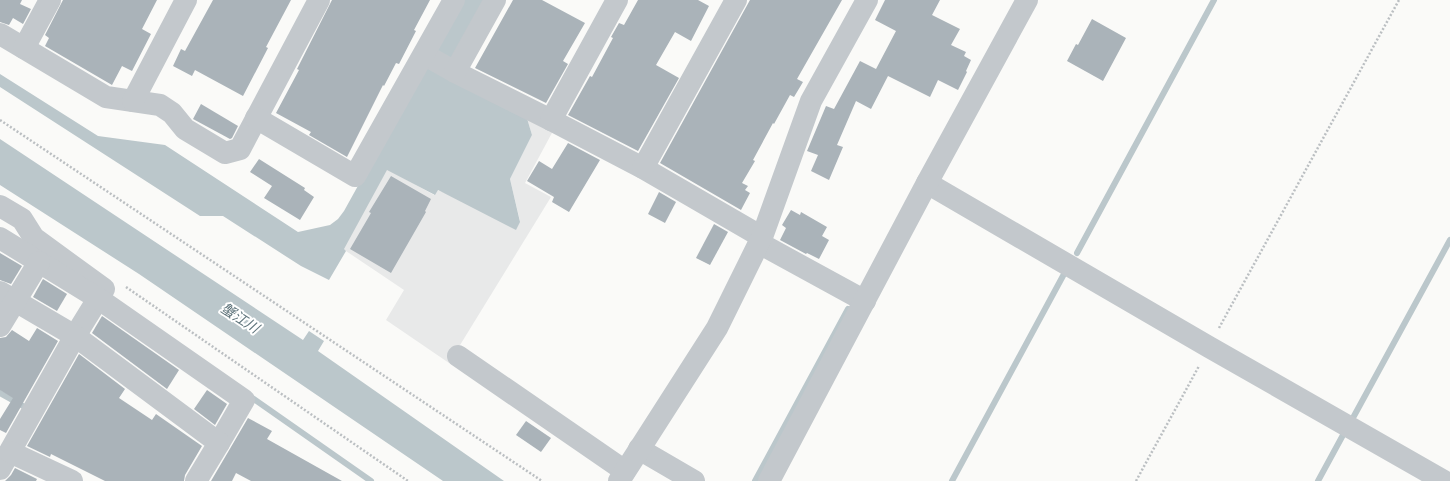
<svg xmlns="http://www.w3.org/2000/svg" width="1450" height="481" font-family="Karla,'Noto Sans JP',sans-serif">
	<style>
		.built { fill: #e8e9e9 }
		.water { fill: #bbc7cb }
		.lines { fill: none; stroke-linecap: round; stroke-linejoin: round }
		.stream { stroke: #bbc7cb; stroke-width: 6 }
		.building { fill: #aab3b9 }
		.path { stroke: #bbbfc2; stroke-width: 2.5; stroke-dasharray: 2 2; stroke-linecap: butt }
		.minor { stroke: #c3c8cc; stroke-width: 22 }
		.labels { text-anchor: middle; stroke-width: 4; stroke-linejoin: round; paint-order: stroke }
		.water-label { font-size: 14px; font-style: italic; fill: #60757c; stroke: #fff }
	</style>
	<rect width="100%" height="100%" fill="#fafaf8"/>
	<polygon class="built" points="526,115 553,131 525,183 551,197 449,363 386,320 404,290 343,249 387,169 434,195 437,190 520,221 510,179 532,135"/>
	<g class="water">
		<polygon points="461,0 486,0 445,75 526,115 532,135 510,179 520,222 516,230 438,190 435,195 387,170 344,249 346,251 329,280 301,266 223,216 200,216 0,87 0,74 98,136 165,145 298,232 330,225 338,219 344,211"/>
		<polygon points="0,139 303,340 309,331 324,341 318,351 504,481 443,481 139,274 0,185"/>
	</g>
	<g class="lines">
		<g class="stream">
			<polyline points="1077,253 1214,0"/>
			<polyline points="0,393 23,406"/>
			<polyline points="248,395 371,481"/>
			<polyline points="1354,416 1450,240"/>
			<polyline points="755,481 848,309"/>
			<polyline points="952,481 1064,274"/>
			<polyline points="1318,481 1343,435"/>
		</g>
	</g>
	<g class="building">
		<polygon points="0,0 22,0 20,4 31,9 23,24 13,18 9,25 0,22"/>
		<polygon points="63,0 157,0 142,29 151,34 132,71 122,66 112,85 45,46 49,38 45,35"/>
		<polygon points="213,0 291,0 266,47 268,48 243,96 195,70 192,76 173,66 181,49 185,51"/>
		<polygon points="332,0 430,0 414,30 416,31 399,64 396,63 384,86 383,85 347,157 309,135 311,132 276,113 299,70 297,69"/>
		<polygon points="513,0 542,0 585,23 563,61 568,64 546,103 475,68"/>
		<polygon points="638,0 698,0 709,6 691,41 675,32 656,65 679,78 638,151 568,115 590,76 592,77 613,38 611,37 619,23 624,25"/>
		<polygon points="750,0 842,0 797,79 803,82 794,97 790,95 774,124 773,123 753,160 755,161 742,183 748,186 745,190 750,193 741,210 660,163"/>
		<polygon points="885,0 940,0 932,15 960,29 951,45 966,52 964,56 971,60 966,71 967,72 958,90 938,80 930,97 888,76 871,109 856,101 837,145 843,147 829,180 811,171 818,155 807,151 826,106 834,109 860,61 876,69 896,31 875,20"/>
		<polygon points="1092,19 1126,38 1103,81 1067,61 1076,44 1078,45"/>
		<polygon points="201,104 238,126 232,138 230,139 193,119"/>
		<polygon points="568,143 600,160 569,212 552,202 554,197 527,181 539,161 552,169"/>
		<polygon points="259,159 305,188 304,190 314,197 300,220 264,198 272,186 250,172"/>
		<polygon points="391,176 431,199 425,211 426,212 391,273 350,249 371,213 369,212"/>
		<polygon points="659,192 676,202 665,223 648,214"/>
		<polygon points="791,210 800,215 801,212 827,227 822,236 829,240 819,259 807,253 806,254 780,240 786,228 782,225"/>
		<polygon points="714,224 728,232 710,265 696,258"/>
		<polygon points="0,253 22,266 11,284 0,280"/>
		<polygon points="43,279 67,294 57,311 33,297"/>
		<polygon points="102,316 179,370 167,389 92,333"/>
		<polygon points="37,328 58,341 6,433 0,430 0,419 13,398 0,390 0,338 6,337 12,330 29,341"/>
		<polygon points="79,354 125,389 119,398 152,420 156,414 202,446 185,475 184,481 105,481 51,454 50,457 27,446"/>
		<polygon points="207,390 227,404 215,425 194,409"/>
		<polygon points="248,418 272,431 267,439 342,481 251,481 236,473 232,481 211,481"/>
		<polygon points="526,421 551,438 541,452 516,435"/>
		<polygon points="15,468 37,479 36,481 5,481 11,475"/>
	</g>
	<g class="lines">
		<g class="path">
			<polyline points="0,120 542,481"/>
			<polyline points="126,287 408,481"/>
			<polyline points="1219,328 1399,0"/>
			<polyline points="1136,481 1199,366"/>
		</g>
		<g class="minor">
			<polyline points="0,34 106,97 160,105 172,113 185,129 225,153 240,149 319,0"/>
			<polyline points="24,48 50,0"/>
			<polyline points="425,55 455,72 551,120 643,168 762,237"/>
			<polyline points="455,72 495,0"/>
			<polyline points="133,101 186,0"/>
			<polyline points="256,118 355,176 454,0"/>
			<polyline points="551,120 617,0"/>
			<polyline points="643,168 736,0"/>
			<polyline points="927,183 1209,347 1444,481"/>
			<polyline points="0,206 22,219 34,238 104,289 75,336 0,469"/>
			<polyline points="0,238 99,299 244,400 219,443"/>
			<polyline points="759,243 865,301"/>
			<polyline points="0,292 75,336 219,443 196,481"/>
			<polyline points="0,326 39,262"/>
			<polyline points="458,356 625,471"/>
			<polyline points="639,449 694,481"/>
			<polyline points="10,452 72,481"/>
			<polyline points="619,481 717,328 762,237 811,101 867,0"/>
			<polyline points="769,481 927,183 1027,0"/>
		</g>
	</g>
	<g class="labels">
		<g class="water-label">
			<text transform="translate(240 318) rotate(33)" y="5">蟹江川</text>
		</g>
	</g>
</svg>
